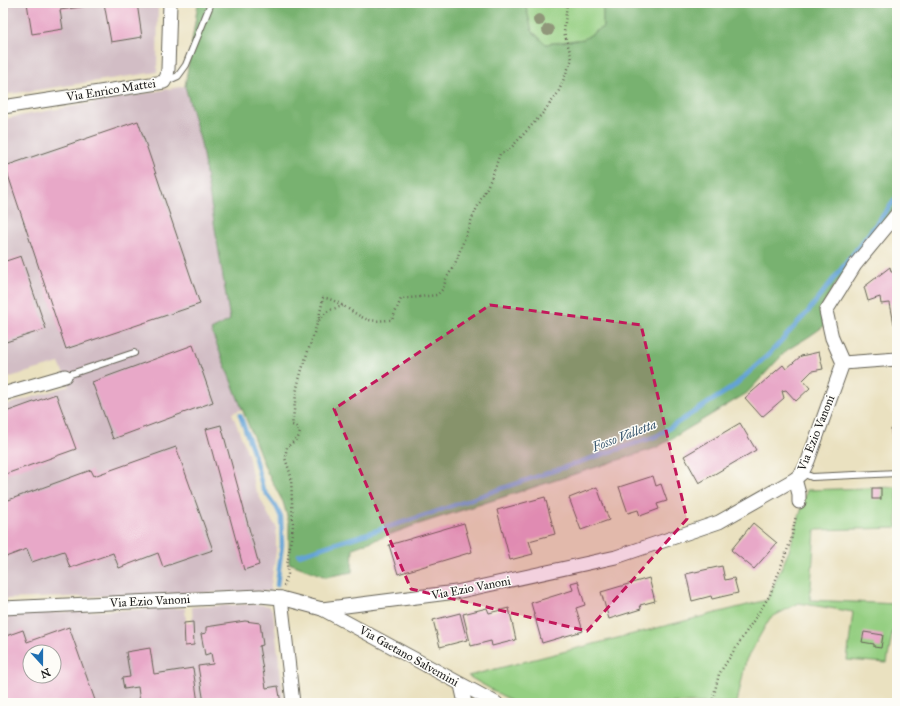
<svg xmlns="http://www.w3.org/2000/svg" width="900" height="706" font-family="'IM FELL Great Primer',serif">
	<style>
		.industrial { fill: #d2bdc5; fill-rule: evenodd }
		.green { fill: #95cf82; stroke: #58764f }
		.forest { fill: #78b270; stroke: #4a6746 }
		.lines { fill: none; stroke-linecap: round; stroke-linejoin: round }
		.stream { stroke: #63a3d6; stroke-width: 4.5 }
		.building { fill: #e8a8c8; fill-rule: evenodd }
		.service-casing { stroke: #646155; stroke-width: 8 }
		.minor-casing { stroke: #646155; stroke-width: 15 }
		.path { stroke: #646155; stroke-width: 2.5; stroke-dasharray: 1 3; stroke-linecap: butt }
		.service { stroke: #fff; stroke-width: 6 }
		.minor { stroke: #fff; stroke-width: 13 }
		.tree { fill: #90977a }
		.marked { fill: #c2185b; fill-opacity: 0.2; stroke: #c2185b; stroke-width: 3; stroke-dasharray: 8 5; stroke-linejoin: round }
		.labels { text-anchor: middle; stroke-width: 3; stroke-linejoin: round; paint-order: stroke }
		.street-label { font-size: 12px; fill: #1c1c1c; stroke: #fdfcf7 }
		.water-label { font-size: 13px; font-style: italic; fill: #3c5970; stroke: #fdfcf7 }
	</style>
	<rect width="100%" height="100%" fill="#fdfcf7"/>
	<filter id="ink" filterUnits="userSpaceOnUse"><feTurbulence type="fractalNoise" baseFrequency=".025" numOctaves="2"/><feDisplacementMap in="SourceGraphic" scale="8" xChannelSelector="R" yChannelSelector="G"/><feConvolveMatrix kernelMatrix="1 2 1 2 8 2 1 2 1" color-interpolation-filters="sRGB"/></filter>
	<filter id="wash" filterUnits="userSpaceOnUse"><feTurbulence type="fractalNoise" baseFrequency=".012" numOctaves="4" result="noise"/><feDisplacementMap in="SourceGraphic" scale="16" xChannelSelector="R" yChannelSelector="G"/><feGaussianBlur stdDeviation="0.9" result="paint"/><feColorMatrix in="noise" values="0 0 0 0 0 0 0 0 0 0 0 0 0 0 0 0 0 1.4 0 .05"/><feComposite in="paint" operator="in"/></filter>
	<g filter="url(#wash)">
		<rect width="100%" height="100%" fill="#eae1c0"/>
		<g class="industrial">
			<polygon points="3,3 158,3 157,72 3,95"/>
			<polygon points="185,86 201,143 230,320 211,330 243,409 232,413 248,454 254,486 269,516 276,526 276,551 270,591 3,599 3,406 69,386 59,363 3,379 3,119"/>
			<path d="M252,604L264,605L269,606L273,611L284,703H3V623L8,622L7,614L185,608L186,622L184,623L185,646L194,645L192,607ZM30,652H54V676H30Z"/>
		</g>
		<g class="green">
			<polygon points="525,3 600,3 603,8 603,27 584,39 546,44 532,31"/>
			<polygon points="897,487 897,528 815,530 810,600 897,604 897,628 893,629 887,663 847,660 853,612 799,603 770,618 746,660 737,703 515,703 468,676 767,600 789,551 807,490"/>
		</g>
		<polygon class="forest" points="198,3 525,3 532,31 546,44 584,39 603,27 603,8 600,3 897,3 897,205 834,287 820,310 824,326 810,336 787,350 747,393 656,448 416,525 353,548 352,572 326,577 289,563 289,523 283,502 267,472 211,330 230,320 201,143 185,86"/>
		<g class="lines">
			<g class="stream">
				<polyline points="240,415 253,451 263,489 277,508 281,517 282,545 277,585"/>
				<polyline points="299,555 429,514 500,489 657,436 733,387 769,354 807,313 897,197"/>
			</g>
		</g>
		<g id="blocks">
			<g class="building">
				<polygon points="27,3 101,3 101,4 60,10 63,29 32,34"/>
				<polygon points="104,3 137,3 142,37 111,42"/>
				<polygon points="138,121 200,304 66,349 5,166"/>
				<polygon points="21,256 46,329 3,343 3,262"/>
				<polygon points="890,267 891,272 897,272 897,323 894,324 890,303 881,304 880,297 868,301 864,287"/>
				<polygon points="193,345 213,402 113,439 92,382"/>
				<polygon points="819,352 823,369 812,371 803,380 810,388 796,401 786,390 782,391 784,398 762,417 745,398 783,365 786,369 801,356"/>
				<polygon points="56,394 76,449 3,475 3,413"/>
				<polygon points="740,423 756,450 699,483 684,456"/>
				<polygon points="221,425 259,565 244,570 206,429"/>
				<polygon points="891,429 897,429 897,442 892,442"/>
				<polygon points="176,447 213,550 163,567 158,553 119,568 113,553 70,568 64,551 32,562 27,549 3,558 3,502 91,470 94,476"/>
				<polygon points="653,476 656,486 661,484 667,501 657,504 659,509 640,516 638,510 628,513 619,487"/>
				<polygon points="597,487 609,520 581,530 569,498"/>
				<rect x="872" y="488" width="9" height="11"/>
				<polygon points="545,497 555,534 529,541 533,554 510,560 497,510"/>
				<polygon points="464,523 472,552 398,574 389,545"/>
				<polygon points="753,523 777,543 754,569 731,550"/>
				<polygon points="722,566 725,580 734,578 738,593 712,599 711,596 692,601 686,574"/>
				<polygon points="649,578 655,601 640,605 641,609 609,619 601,592"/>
				<polygon points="578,581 585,605 576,608 583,631 542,643 531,603 573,590 571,583"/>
				<polygon points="487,608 489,613 509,608 516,640 492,646 491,641 471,646 463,614"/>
				<polygon points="460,613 467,640 440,647 433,620"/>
				<polygon points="245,621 260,623 263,645 259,646 266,688 278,686 281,703 204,703 198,666 213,664 211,653 205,655 201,634 206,633 206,627"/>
				<polygon points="193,622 194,645 185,646 184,623"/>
				<path d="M69,627L96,703H3V637L23,630L27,642ZM30,652H54V676H30Z"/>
				<polygon points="864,632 883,635 881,648 874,647 874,644 862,642"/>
				<polygon points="150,648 154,674 193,668 198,703 140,703 138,687 124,689 122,678 130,677 126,652"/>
			</g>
		</g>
	</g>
	<g filter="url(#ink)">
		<use href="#blocks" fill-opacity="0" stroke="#646155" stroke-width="1"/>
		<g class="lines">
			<defs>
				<g id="service">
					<polyline points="167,81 178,76 186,65 211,3"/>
					<polyline points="65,376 134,353"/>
					<polyline points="802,473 812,477 897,473"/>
				</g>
				<g id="minor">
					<polyline points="3,107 164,82 167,76 168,69 170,3"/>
					<polyline points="843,363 832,338 826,311 855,265 897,214"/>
					<polyline points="3,394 65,376"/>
					<polyline points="795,479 799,494 799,502"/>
					<polyline points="281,598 293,703"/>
					<polyline points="3,608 260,596 281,598 322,609 456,592 616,557 719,522 795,479 802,473 808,461 843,363 897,359"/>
					<polyline points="322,609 496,703"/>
					<polyline points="461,685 465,703"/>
				</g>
			</defs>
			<use href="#service" class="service-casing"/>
			<use href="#minor" class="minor-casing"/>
			<g class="path">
				<polyline points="319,320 329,310 343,306"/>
				<path d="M284,586L288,574L287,565L293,526L291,476L285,458L287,447L298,438L300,432L296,426L292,425C294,413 295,400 297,388C304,357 318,329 323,298C334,297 355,315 366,319C374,322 383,320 392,320L401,299L437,295L443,289L446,279L455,264L473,216L491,179L500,154L510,149L543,113L558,93L572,59L564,32L567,3"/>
				<polyline points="712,703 719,674 770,595 791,540 796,516"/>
			</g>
			<use href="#service" class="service"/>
			<use href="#minor" class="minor"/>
		</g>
		<g class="tree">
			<circle cx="539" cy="20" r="6"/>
			<circle cx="548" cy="30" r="6"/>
		</g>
	</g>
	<path class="marked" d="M490,305L641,325L687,519L587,631L411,589L334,409Z"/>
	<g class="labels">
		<g class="street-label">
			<text transform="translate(111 90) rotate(-9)" y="4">Via Enrico Mattei</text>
			<text transform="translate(816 433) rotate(-68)" y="4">Via Ezio Vanoni</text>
			<text transform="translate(471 588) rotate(-11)" y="4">Via Ezio Vanoni</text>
			<text transform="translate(150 601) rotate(-3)" y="4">Via Ezio Vanoni</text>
			<text transform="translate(409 656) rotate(29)" y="4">Via Gaetano Salvemini</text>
		</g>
		<g class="water-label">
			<text transform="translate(624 435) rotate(-21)" y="5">Fosso Valletta</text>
		</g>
	</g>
	<rect width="900" height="706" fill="none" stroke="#fdfcf7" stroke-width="16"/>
	<g transform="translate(42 664) rotate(159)"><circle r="19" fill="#fdfcf7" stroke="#a3a29f"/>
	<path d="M0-3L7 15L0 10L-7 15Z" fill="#1f6fb2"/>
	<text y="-6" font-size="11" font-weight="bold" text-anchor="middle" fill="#1c1c1c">N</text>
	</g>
</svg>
